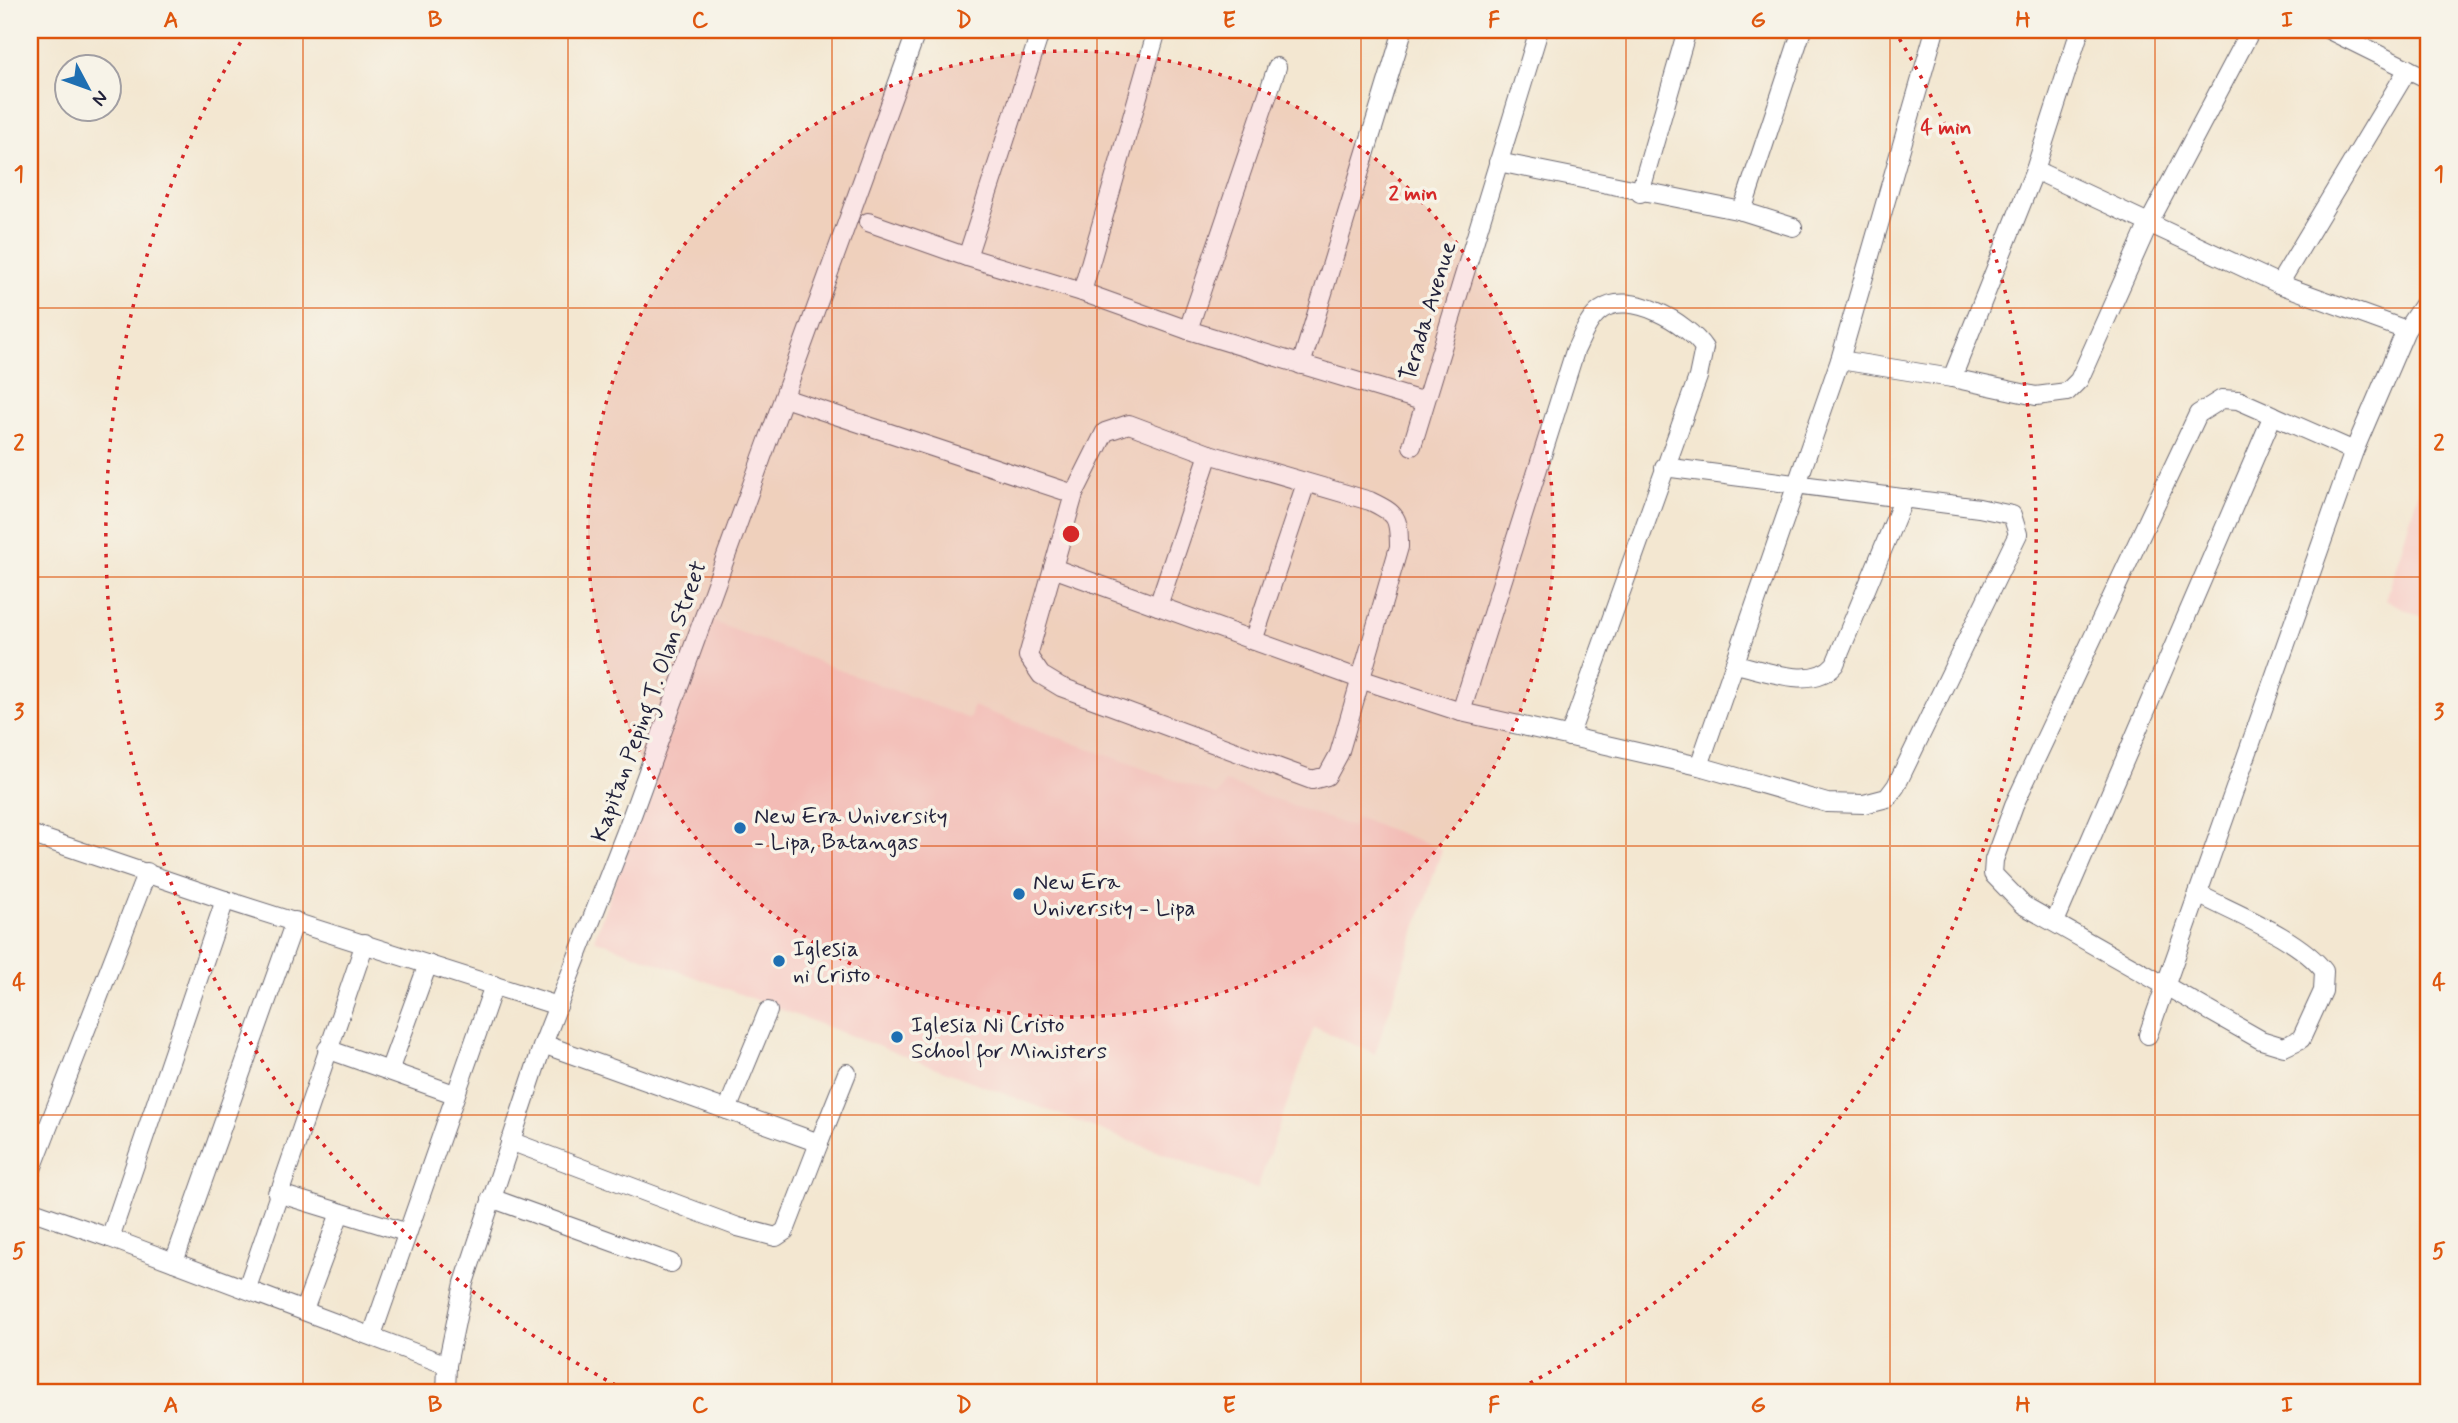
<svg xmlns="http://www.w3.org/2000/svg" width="2458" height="1423" font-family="Mynerve,sans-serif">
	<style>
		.built { fill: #f7d0c9 }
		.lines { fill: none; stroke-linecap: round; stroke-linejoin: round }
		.street-casing { stroke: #6b6770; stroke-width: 20 }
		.street { stroke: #fff; stroke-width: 18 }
		.grid { fill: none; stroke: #de560e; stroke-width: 2; stroke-opacity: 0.55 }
		.ring { fill: none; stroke: #d62828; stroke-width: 3.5; stroke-dasharray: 3.5 7 }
		.poi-dot { fill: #1f6fb2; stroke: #f7f3e8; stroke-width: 2.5 }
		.labels { text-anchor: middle; stroke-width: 7; stroke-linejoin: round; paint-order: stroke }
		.street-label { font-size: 23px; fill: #22223b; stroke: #f7f3e8 }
		.poi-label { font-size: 23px; fill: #22223b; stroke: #f7f3e8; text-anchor: start }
		.centre { fill: #d62828; stroke: #f7f3e8; stroke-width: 3.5 }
		.ring-label { font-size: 21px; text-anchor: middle; font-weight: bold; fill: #d62828; stroke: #f7f3e8; stroke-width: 7; stroke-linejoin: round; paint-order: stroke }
		.neatline { fill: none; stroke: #de560e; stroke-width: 2.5 }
		.grid-label { font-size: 23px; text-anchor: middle; font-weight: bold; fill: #de560e }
	</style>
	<rect width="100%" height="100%" fill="#f7f3e8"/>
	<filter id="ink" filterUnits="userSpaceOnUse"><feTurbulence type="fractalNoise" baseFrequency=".0143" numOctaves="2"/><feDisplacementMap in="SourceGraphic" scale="14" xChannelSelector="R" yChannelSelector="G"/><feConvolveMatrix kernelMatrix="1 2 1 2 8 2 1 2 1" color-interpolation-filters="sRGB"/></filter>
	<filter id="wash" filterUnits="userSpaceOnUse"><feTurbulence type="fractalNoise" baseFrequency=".00686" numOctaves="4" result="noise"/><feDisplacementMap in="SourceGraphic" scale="28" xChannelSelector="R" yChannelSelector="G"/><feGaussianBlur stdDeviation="1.57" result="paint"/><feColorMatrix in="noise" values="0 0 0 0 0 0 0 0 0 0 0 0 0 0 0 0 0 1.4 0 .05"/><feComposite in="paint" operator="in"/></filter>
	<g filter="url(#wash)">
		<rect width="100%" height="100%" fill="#f3e7d1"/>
		<g class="built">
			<polygon points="2428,459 2428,620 2386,600"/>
			<polygon points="711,621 970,719 973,706 1218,796 1225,782 1352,827 1356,817 1442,849 1375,1054 1314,1027 1257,1189 594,939"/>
		</g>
	</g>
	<g filter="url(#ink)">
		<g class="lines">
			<defs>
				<g id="street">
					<polyline points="2329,30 2428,79"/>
					<polyline points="1498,162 1742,211 1793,227"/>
					<polyline points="2035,170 2279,284 2406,330"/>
					<polyline points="1640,193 1687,30"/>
					<polyline points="1742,211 1802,30"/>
					<polyline points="868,222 967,257 1082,292 1188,330 1425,402"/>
					<polyline points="967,257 1041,30"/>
					<polyline points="2279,284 2408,69"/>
					<polyline points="1082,292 1157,30"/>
					<polyline points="1188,330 1277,67"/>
					<polyline points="1840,360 1952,378 2036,396 2067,392 2079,380 2149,223 2251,30"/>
					<polyline points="1301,365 1403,30"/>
					<polyline points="1952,378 2035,170 2080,30"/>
					<polyline points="784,398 1074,494"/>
					<path d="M1129,424L1209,454L1370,501C1397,514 1399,517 1399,547L1339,754L1327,776L1312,780L1061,687L1041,675L1028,656L1074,494L1105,432Z"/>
					<polyline points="1412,446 1539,30"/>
					<polyline points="1053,568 1360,679 1461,712 1699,766 1827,803 1864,804 1887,798 1896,786 2018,534 2012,515 1979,508 1664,467"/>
					<polyline points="1158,606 1209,454"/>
					<polyline points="1253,641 1306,483"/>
					<path d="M1735,664C1765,670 1813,691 1835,664L1904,498"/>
					<path d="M1461,712L1575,351C1582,337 1588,319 1601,310C1629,289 1688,323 1704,348L1698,377L1569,737"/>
					<polyline points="1699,766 1840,360 1935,30"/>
					<polyline points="30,834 225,900 558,1006"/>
					<path d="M2198,894C2236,914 2299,938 2324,971L2323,991L2301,1039L2284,1047L2261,1040L2023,905L1993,874L1994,860L2014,805L2198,414L2222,399L2238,400L2354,451"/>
					<polyline points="225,900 110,1238 447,1365"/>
					<polyline points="2055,922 2273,415"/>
					<polyline points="2148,1035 2354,451 2406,330 2428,297"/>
					<polyline points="327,1049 454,1094"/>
					<polyline points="389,1071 428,964"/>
					<polyline points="727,1110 768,1011"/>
					<polyline points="510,1141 738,1227 776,1237 785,1231 819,1143 543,1044"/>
					<polyline points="819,1143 847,1073"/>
					<polyline points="30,1174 147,872"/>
					<polyline points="277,1193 405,1232"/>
					<polyline points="491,1198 671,1263"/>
					<polyline points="30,1210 110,1238"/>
					<polyline points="174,1262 295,921"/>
					<polyline points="247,1288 365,943"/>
					<polyline points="304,1310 340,1213"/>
					<polyline points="372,1335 494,985"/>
					<polyline points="446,1393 447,1365 464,1283 543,1044 627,829 917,30"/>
				</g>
			</defs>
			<use href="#street" class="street-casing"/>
			<use href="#street" class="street"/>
		</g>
	</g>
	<path class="grid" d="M303,30V1393M568,30V1393M832,30V1393M1097,30V1393M1361,30V1393M1626,30V1393M1890,30V1393M2155,30V1393M30,308H2428M30,577H2428M30,846H2428M30,1115H2428"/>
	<circle cx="1071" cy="534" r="483" fill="#d62828" fill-opacity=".12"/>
	<g class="ring">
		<circle cx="1071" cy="534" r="483"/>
		<path d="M625 1390A965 965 0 0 1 248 30M1894 30A965 965 0 0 1 1517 1390"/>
	</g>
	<g class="poi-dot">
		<circle cx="740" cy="828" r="7"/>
		<circle cx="1019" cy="894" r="7"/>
		<circle cx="779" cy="961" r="7"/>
		<circle cx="897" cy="1037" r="7"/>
	</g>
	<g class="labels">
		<g class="street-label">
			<text transform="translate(1427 311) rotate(-73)" y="8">Terada Avenue</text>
			<text transform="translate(648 701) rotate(-70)" y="8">Kapitan Peping T. Olan Street</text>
		</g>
		<g class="poi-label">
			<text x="754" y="823">New Era University<tspan x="754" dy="26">- Lipa, Batangas</tspan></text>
			<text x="1033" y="889">New Era<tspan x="1033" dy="26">University - Lipa</tspan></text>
			<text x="793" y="956">Iglesia<tspan x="793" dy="26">ni Cristo</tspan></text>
			<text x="911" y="1032">Iglesia Ni Cristo<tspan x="911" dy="26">School for Ministers</tspan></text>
		</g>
	</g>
	<circle cx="1071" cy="534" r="10" class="centre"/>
	<g class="ring-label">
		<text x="1946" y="134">4 min</text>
		<text x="1413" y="200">2 min</text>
	</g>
	<rect width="2458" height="1423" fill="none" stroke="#f7f3e8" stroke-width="77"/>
	<g transform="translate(88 88) rotate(131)"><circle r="33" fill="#f7f3e8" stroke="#a29fa3" stroke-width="2"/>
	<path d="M0-5L12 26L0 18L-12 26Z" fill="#1f6fb2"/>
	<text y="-10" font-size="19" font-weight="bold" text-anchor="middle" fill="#22223b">N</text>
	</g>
	<rect x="38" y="38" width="2382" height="1346" class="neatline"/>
	<g class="grid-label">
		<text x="171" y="27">A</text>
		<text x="435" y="27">B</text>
		<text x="700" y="27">C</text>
		<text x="964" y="27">D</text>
		<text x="1229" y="27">E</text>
		<text x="1494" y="27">F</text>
		<text x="1758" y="27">G</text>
		<text x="2023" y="27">H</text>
		<text x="2287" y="27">I</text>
		<text x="19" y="181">1</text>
		<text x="2439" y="181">1</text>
		<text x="19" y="450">2</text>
		<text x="2439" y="450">2</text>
		<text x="19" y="719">3</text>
		<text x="2439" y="719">3</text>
		<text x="19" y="989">4</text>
		<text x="2439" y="989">4</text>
		<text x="19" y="1258">5</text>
		<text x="2439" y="1258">5</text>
		<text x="171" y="1412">A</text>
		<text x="435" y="1412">B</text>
		<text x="700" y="1412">C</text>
		<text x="964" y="1412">D</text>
		<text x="1229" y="1412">E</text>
		<text x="1494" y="1412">F</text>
		<text x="1758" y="1412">G</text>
		<text x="2023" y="1412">H</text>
		<text x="2287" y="1412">I</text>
	</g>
</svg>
